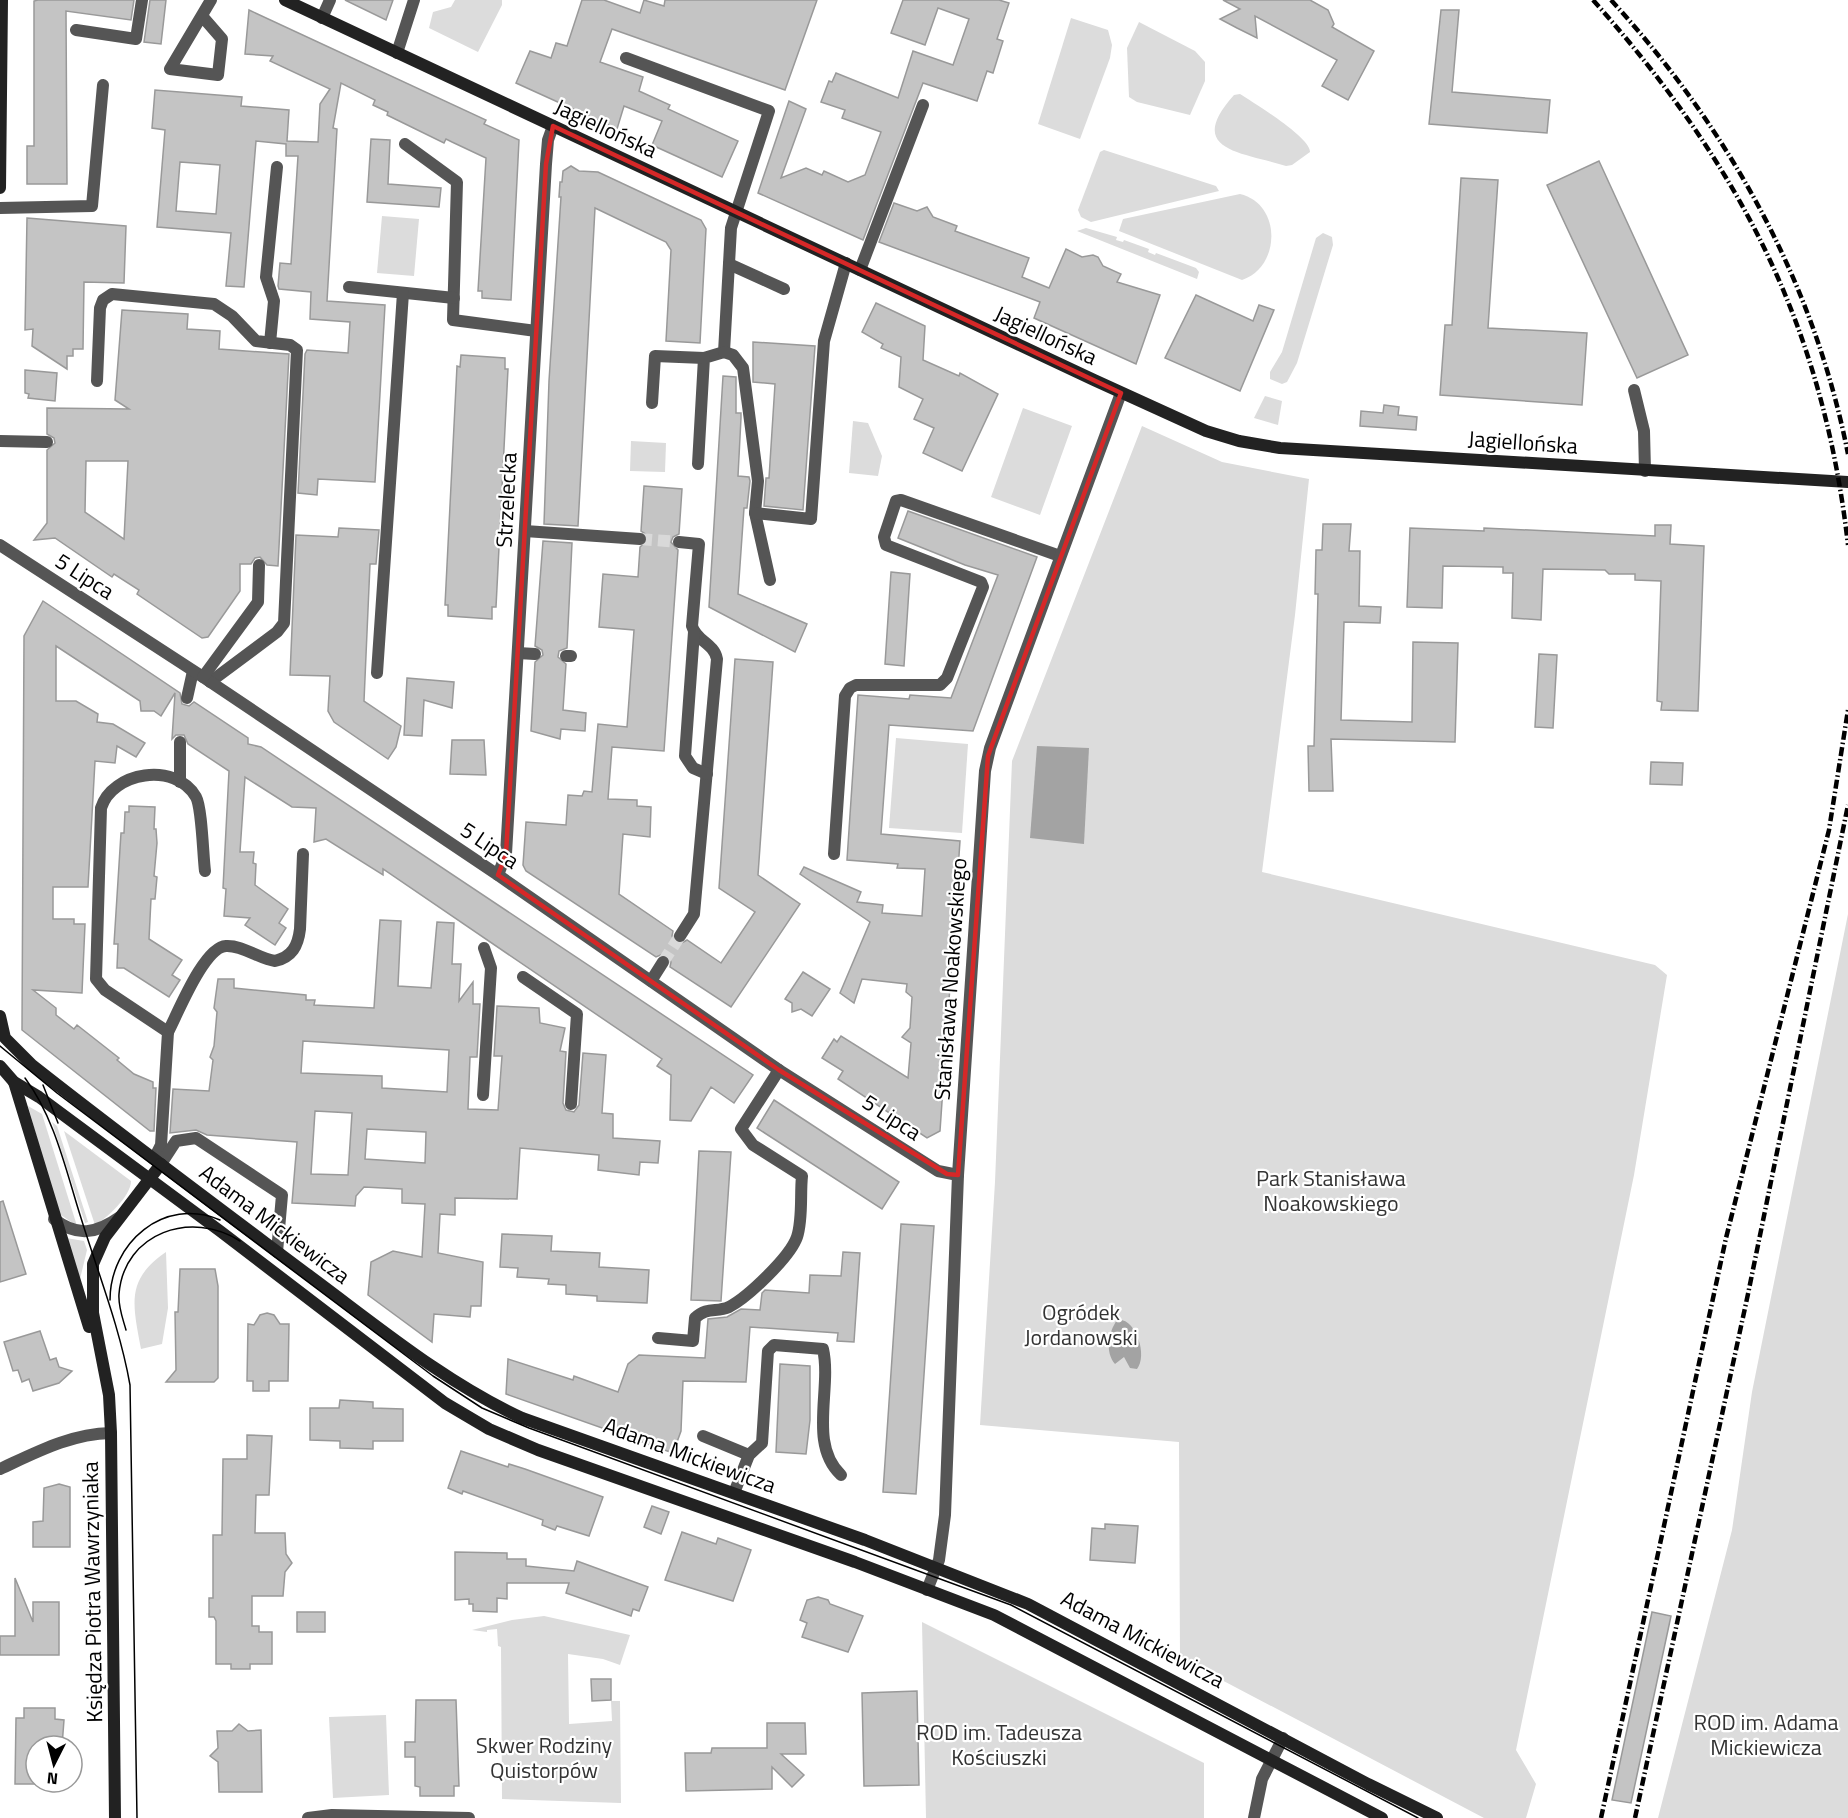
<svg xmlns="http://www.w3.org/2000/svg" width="1848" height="1818" font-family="'Titillium Web',sans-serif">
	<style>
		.green { fill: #dcdcdc }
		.water { fill: #a3a3a3 }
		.building { fill: #c4c4c4; stroke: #999; stroke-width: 1.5; fill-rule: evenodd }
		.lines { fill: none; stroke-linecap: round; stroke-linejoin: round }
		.street-tunnel { stroke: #d9d9d9; stroke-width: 12; stroke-dasharray: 12 6; stroke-linecap: butt }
		.lane { stroke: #555; stroke-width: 12 }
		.street { stroke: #555; stroke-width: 12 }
		.secondary { stroke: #222; stroke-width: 12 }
		.tram { stroke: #000; stroke-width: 1.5 }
		.rail { stroke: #000; stroke-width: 4.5; stroke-dasharray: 9 3 1.5 3; stroke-linecap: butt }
		.marked { fill: none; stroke: #d62828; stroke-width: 4.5; stroke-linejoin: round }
		.labels { text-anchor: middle; stroke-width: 4.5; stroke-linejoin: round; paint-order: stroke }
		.street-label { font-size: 22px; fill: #000; stroke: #fff }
		.park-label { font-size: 22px; fill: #333; stroke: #fff }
	</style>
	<rect width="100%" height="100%" fill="#fff"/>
	<g class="green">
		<polygon points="455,0 502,0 502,5 478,52 429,28 433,12 451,7"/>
		<polygon points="1071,18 1108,30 1112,45 1110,58 1080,139 1038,124"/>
		<polygon points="1139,22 1195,51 1205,62 1205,81 1190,115 1137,102 1129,97 1127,48"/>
		<path d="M1240,94C1254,103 1311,138 1310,152L1292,165L1286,166C1242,152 1184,151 1234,95Z"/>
		<polygon points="1104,150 1216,186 1219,191 1091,222 1081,217 1078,210 1100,152"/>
		<path d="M1240,194C1282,204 1281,267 1242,280L1119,231L1123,219Z"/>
		<polygon points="382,216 419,219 414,276 377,273"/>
		<polygon points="1086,228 1117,237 1116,240 1123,242 1124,240 1149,249 1148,252 1155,255 1156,253 1196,268 1199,272 1197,279 1077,231"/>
		<polygon points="1323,233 1332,237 1333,245 1297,363 1287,382 1282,384 1270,379 1270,372 1282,352 1316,238"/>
		<polygon points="1265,396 1282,401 1278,425 1254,418"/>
		<polygon points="1023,408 1072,426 1040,515 991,497"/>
		<polygon points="853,421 868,423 882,456 878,476 849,473"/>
		<polygon points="1142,426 1222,462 1309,479 1295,615 1262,872 1655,965 1667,975 1634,1175 1516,1750 1536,1784 1526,1818 1484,1818 1180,1658 1179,1442 980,1425 995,1182 1012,761"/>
		<polygon points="631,441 666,443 665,472 630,471"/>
		<polygon points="896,738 968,744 962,833 889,828"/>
		<polygon points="1848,914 1848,1818 1658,1818 1732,1530 1752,1392"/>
		<polygon points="28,1106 42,1114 77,1226 58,1213"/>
		<polygon points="52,1122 57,1126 88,1222 85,1223"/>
		<path d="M64,1131L131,1181C131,1196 107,1218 95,1225Z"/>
		<polygon points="66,1238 84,1241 87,1250 80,1279"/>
		<path d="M166,1252L168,1308L162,1344L141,1349C133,1305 125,1280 166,1252Z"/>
		<polygon points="544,1616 630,1635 620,1665 603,1659 568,1654 569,1724 612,1721 611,1701 620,1701 621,1803 502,1799 501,1647 498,1646 497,1629 487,1630 487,1632 472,1630 512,1620"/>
		<polygon points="922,1622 1204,1763 1204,1818 926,1818"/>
		<polygon points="386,1715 389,1795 333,1798 329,1717"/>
	</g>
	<g class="water">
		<polygon points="1037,746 1089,748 1084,844 1030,838"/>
		<path d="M1117,1320C1136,1317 1148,1356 1137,1369L1130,1368L1124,1357L1115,1364C1105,1352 1108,1333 1117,1320Z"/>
	</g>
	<g class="building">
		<polygon points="38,0 134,0 131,20 66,11 67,184 27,184 27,146 34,146 34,1"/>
		<polygon points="150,0 166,0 161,44 144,42"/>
		<polygon points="345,0 393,0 386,20"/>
		<polygon points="582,0 604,0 640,13 644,0 664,6 665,0 817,0 785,90 612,29 600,62 643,77 639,91 670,105 668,109 738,141 722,177 652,145 662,121 624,106 617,129 516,83 530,51 551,58 556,43 567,46"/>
		<polygon points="903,0 999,0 1009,3 997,39 1003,41 993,73 987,71 977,101 923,83 863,240 758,193 789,101 806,109 781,178 806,168 822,175 824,171 848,182 865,175 881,132 842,118 845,110 821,102 829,81 832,82 836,73 898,98 913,51 953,65 969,19 938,8 925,45 891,33"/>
		<polygon points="1223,0 1310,0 1328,10 1334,24 1332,27 1374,51 1348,100 1322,86 1337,60 1255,16 1257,38 1237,28 1220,19 1240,9"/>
		<path d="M249,10L486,120L484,124L519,140L511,300L482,298V291H478L486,158L452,142L446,139L444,143L387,115L388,112L373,105L375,100L341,83L333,128L337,129L327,301L385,305L375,482L318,479L317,495L298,493L305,354L307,350L348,353L350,322L310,319L311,292L279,289L278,286L280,263L291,264L298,156H286V144L256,141L244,287L226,286L231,233L157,227L165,130L152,128L155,90L242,97L241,106L289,110L287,141L318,142L320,104L330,89L270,61L273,56L245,54ZM180,162L220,165L216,214L176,211Z"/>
		<polygon points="1441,10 1459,10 1452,92 1550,100 1547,133 1429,124"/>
		<polygon points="371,139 390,140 388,184 441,188 439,207 367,202"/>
		<polygon points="1599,161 1688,355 1637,378 1547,185"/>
		<polygon points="571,166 579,171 598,172 677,209 701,220 706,229 700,343 666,341 671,250 666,242 595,208 578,526 544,524 549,381 561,197 559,197 560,182 562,182 563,171"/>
		<polygon points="1461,178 1498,180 1488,328 1587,333 1582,405 1440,395 1445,325 1452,325"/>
		<polygon points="894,203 917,211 927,207 933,217 957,226 955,231 1029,258 1022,277 1049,288 1066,249 1082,257 1093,255 1098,257 1103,266 1121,274 1117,282 1160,295 1136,364 1034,318 1040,302 879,242"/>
		<polygon points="27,218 126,226 124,283 84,282 83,349 73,349 73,356 67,356 67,369 32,346 33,329 25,330"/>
		<polygon points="1196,295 1253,321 1259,305 1274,310 1240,391 1165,358"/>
		<polygon points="876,303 925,326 923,360 959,376 960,373 998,394 962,471 923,453 934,428 914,419 923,399 899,387 901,357 881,348 883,344 862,332"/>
		<path d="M122,310L188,314L187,329L220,331L219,349L289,354L278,566L267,565L260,557L255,558L251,564H240V591L208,637L202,638L137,594L139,590L114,574L112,577L55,538L34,540L47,523V450L55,443L54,438L47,434V408L129,409L115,400ZM86,461H128L124,539L85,512Z"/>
		<polygon points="753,342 815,346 803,510 764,506 766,478 769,478 775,384 753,382"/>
		<polygon points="461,355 505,358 505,369 508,369 496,607 492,607 492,619 448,616 448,605 445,605 457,366 460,367"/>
		<polygon points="25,370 57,373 55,401 28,398 29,394 25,393"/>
		<polygon points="723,376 736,377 736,413 741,413 741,418 738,476 749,477 750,481 747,508 744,508 738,594 807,624 795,652 709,607"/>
		<polygon points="1384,405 1399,407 1398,415 1417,417 1416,430 1360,426 1361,411 1383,413"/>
		<polygon points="644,486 682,489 679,534 673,537 671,542 678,550 664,751 612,747 608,799 637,800 637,806 651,807 650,837 623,834 619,894 673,931 672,936 675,943 680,944 687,940 721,963 755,912 719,888 735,659 773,662 758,875 800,904 731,1007 670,967 671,962 668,955 663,954 656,957 526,871 523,865 526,822 566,825 568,795 582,796 584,791 592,792 598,724 627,727 634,630 599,627 603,574 638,577 640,547 648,540 647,535 641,531"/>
		<polygon points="908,511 1037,557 973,731 889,725 881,834 960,841 940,1131 927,1138 838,1079 843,1071 822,1058 834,1039 837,1042 841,1036 908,1078 911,1043 902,1037 910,1028 912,997 906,992 907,984 862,979 854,1003 840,993 870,922 800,874 804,867 861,892 857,902 883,905 882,913 922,916 925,869 897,868 898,864 847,860 858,695 909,699 910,695 951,698 998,575 965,565 898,538"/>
		<polygon points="1323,524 1351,524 1349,551 1360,551 1359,606 1381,607 1380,623 1344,622 1341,720 1412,722 1413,642 1458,643 1455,742 1331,739 1333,791 1309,791 1308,746 1314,746 1318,594 1315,594 1316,550 1322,550"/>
		<polygon points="1655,525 1671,525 1670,544 1704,546 1698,711 1661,710 1662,702 1657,701 1661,581 1635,580 1635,574 1609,574 1605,570 1543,569 1541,620 1512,618 1513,573 1503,573 1503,567 1443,566 1442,608 1407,607 1410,528 1484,531 1484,528 1655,536"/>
		<polygon points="339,528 379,530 376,564 370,564 364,701 401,726 396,747 388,759 334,722 328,711 330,676 290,675 296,535 338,537"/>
		<polygon points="543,541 572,543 567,648 559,651 558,657 566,664 563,710 586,713 585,731 561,729 560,739 531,731 535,662 543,655 542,650 535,646"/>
		<polygon points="891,572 910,574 904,666 885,664"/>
		<polygon points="43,601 180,693 182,704 189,706 194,702 248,738 248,744 261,747 753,1075 734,1103 711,1087 691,1121 670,1120 671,1075 657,1066 662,1059 383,869 383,875 326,839 314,842 316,808 292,807 245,777 240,852 254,852 253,863 256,864 255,885 288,909 279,923 286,928 275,945 245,925 250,918 224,916 226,889 223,888 229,771 188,744 184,735 176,735 172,739 175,693 161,716 154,711 141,711 140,701 56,646 56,701 76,701 98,714 97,722 113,724 145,743 136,757 117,746 115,763 95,761 88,887 53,887 53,919 74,919 74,924 85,924 82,993 33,990 56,1008 56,1015 74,1029 77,1025 119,1058 117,1060 134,1074 153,1082 153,1088 156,1088 154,1131 150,1131 22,1030 24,636"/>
		<polygon points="1539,654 1557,655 1553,728 1535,727"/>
		<polygon points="407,678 454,682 452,708 424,700 422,736 404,735"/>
		<polygon points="452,740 484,740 486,775 450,774"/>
		<polygon points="1651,762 1683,763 1682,785 1650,784"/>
		<polygon points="129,806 155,807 154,829 156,829 157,843 154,876 157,877 155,899 151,899 149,939 182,960 172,975 180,980 169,997 124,968 117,968 118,944 114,944 121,833 124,833 125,812 129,812"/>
		<path d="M380,920L401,921L398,986L431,988L437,922L454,923L452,964H461L459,1001L473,982V1004H480L477,1057H470L468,1109L498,1110L502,1056H494L497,1006L539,1008L540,1023L565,1028L560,1051L566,1052L563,1103L566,1110L574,1112L579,1105L583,1053L606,1055L602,1113L613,1114V1138L660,1141L658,1163L640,1162L639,1175L598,1170L599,1155L520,1148L517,1199L455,1198V1215L440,1214L438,1253L483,1262L481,1306H471L470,1317L434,1314L432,1342L368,1295L371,1262L393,1251L422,1257L425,1204L402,1203V1189L364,1187L356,1196L355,1206L292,1203L297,1142L207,1135L196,1130L170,1133L173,1089L209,1091L213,1060L210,1057L214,1046L217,1012L214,1008L218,979H234V988L306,995V1000H315L314,1005L374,1008ZM303,1041L449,1050L447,1092L382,1088V1076L301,1073ZM315,1111L352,1113L348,1175L311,1174ZM367,1129L426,1132L425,1163L365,1159Z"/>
		<polygon points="803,972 830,989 812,1016 801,1009 792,1012 792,1003 785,999"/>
		<polygon points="774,1100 899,1182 882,1209 757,1128"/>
		<polygon points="699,1151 731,1152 721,1301 691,1300"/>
		<polygon points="3,1201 26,1274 0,1282 0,1202"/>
		<polygon points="901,1224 934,1226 916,1494 883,1492"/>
		<polygon points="502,1234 552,1236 551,1251 600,1253 599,1267 649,1270 647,1303 597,1301 597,1296 566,1294 566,1285 548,1284 549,1279 517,1277 518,1268 500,1267"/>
		<polygon points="843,1252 860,1253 854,1342 837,1341 838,1333 750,1327 746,1382 683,1381 681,1431 673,1453 506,1394 508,1359 573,1380 574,1376 618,1392 628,1364 639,1355 705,1358 708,1319 727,1317 741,1309 760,1310 762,1293 765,1290 809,1293 810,1275 841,1276"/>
		<polygon points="180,1269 215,1269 218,1286 218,1378 214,1382 166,1382 176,1370 175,1312 178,1312"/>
		<polygon points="267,1313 274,1315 280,1324 289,1324 288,1381 269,1381 269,1391 253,1391 253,1381 247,1381 248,1324 254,1325 260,1315"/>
		<polygon points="40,1331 50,1360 56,1358 59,1367 72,1371 59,1383 33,1391 29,1379 22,1382 18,1370 13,1371 4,1342"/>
		<polygon points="780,1364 810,1366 810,1420 806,1454 776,1452"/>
		<polygon points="340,1400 373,1402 373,1408 403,1409 403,1441 373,1441 373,1449 340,1448 340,1441 310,1440 310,1408 339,1408"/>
		<polygon points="247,1435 272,1436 269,1495 256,1495 255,1533 285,1533 286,1554 292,1563 285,1572 283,1596 252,1596 252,1626 259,1626 259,1632 272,1632 272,1664 250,1664 250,1669 231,1669 231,1664 216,1664 216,1621 214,1617 209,1617 209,1598 213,1598 213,1535 222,1535 223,1459 247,1459"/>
		<polygon points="461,1451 508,1467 509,1464 525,1469 603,1497 589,1536 557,1526 555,1530 542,1525 543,1520 463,1491 462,1494 448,1488"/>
		<polygon points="59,1484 70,1487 70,1547 33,1547 33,1522 43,1521 44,1488"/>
		<polygon points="652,1506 669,1512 661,1534 644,1527"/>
		<polygon points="1105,1524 1138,1526 1135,1563 1090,1560 1092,1528 1105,1529"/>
		<polygon points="682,1532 716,1544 718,1538 751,1550 733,1601 665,1580"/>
		<polygon points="455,1552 507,1553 507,1559 526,1559 526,1566 574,1571 577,1561 648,1587 639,1611 633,1609 631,1616 566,1593 569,1583 507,1583 507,1599 497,1598 497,1612 473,1611 473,1604 469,1604 469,1599 455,1600"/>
		<polygon points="15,1578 33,1622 33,1602 59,1602 59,1655 0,1655 0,1636 15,1636"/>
		<polygon points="818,1597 828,1600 830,1604 863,1616 848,1652 802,1637 807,1623 800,1620 807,1600"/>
		<rect x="297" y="1612" width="28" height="20"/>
		<polygon points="1652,1612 1671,1616 1631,1803 1612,1800"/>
		<polygon points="591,1679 611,1679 611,1700 592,1701"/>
		<polygon points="917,1691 919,1785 864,1786 862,1693"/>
		<polygon points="416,1700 456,1700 459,1786 454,1786 454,1796 420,1796 420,1787 415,1786 415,1757 405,1757 405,1742 415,1742"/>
		<polygon points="24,1708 55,1708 55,1719 64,1720 62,1746 36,1746 36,1784 15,1784 16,1718 24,1718"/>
		<polygon points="767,1723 805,1723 806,1754 781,1754 804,1775 792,1787 772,1767 772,1789 686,1791 685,1753 711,1753 712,1748 767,1748"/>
		<polygon points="239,1724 248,1731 261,1730 262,1792 219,1792 218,1762 210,1756 218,1748 217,1731 232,1731"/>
	</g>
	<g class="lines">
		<g class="street-tunnel">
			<polyline points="640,539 679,542"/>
			<polyline points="663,962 680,936"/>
		</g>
		<g class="lane">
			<polyline points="202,16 222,39 218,75 170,69 211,0"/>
			<polyline points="322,18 330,0"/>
			<polyline points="76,30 136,39 142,0"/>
			<polyline points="397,53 414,0"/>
			<polyline points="626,58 769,111 731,228 724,352 704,358 698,464"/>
			<polyline points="0,208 92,206 103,85"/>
			<polyline points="729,264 784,289"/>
			<polyline points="860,270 923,105"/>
			<polyline points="724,352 733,355 743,368 758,481 755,513 770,580"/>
			<polyline points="1634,390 1644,431 1645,471"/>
			<polyline points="652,403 655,356 704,358"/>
			<polyline points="0,441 47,442"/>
			<polyline points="755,513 811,519 824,341 846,263"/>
			<polyline points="518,653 535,654"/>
			<polyline points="566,656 571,656"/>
			<polyline points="187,698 193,671"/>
			<polyline points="180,742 180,782"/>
			<polyline points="834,854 845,696 850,688 856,685 940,685 947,678 983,587 981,582 886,545 884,537 896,501 901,500 1060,556"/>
			<polyline points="523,977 577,1014 571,1104"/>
			<path d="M168,1032C178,1013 204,947 226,946C243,945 259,959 275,961C292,957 298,946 300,929L303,854"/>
			<polyline points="483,1095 491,968 484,948"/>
			<path d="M154,1159L161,1145L168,1032L105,990L96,979L101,808C112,772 175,761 196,797C202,808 203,856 205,871"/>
			<polyline points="161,1164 176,1141 196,1138 282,1195 277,1252"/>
			<path d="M658,1338L693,1341L695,1318C708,1306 716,1313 729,1307C748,1297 790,1257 797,1237C803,1219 800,1194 802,1176L753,1145L741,1129L779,1070"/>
			<polyline points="703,1436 749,1455"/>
			<path d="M734,1493L749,1455L762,1443L768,1351L774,1345L823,1349C832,1389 808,1444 841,1475"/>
			<polyline points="308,1818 332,1815 469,1818"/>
		</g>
		<g class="street">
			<polyline points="405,144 457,182 453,320 536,331"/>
			<polyline points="349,287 454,298"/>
			<polyline points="270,343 274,301 266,277 277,167"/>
			<polyline points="97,381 100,308 103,300 112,294 214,304 232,316 256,341 290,345 297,350 284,623 277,632 210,682"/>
			<polyline points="525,531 640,539"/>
			<path d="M679,542L699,544L692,626C696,641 714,643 717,659L694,914L680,936"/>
			<polyline points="0,545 203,677 498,875 779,1070 938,1171 958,1175"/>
			<polyline points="694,632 685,756 693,768 707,774"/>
			<polyline points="377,673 403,293"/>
			<polyline points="203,677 258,602 259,565"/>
			<polyline points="498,875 506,854 546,164 548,140 553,126"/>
			<polyline points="651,981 663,962"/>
			<path d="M54,1219C77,1237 96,1234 120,1217"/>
			<path d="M0,1469C37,1452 70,1434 111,1433"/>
			<polyline points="927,1590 939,1560 945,1515 958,1175 985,771 990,748 1121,393"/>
			<polyline points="1254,1818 1262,1779 1283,1738"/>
		</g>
		<g class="secondary">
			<polyline points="285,0 1094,380 1206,431 1239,441 1280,448 1848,482"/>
			<polyline points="0,188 2,0"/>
			<path d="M0,1016L5,1038L32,1065C122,1136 215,1205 307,1274C376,1325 444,1382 522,1418L865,1540L1028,1604L1368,1784L1437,1818"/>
			<polyline points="0,1066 14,1082 39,1097 220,1231 445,1403 489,1429 538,1450 855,1562 994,1615 1382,1818"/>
			<polyline points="14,1082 89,1327"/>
			<polyline points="115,1818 111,1433 109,1395 93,1313 93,1264 105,1237 161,1164"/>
		</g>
		<g class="tram">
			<polyline points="0,1046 57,1093 433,1376 482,1408 529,1428 1011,1605 1418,1818"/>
			<path d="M25,1078C55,1118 66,1171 81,1218C98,1273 120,1328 130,1385L137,1818"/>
			<polyline points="43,1085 58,1123"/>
			<path d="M110,1300C110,1243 164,1196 220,1220"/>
			<path d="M126,1330C123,1319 118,1307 119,1294C124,1232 192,1210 240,1241"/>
		</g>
		<g class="rail">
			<path d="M1593,0C1739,164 1823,325 1848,545"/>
			<path d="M1611,0C1729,129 1814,282 1848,454"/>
			<polyline points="1601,1818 1726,1238 1829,830 1848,710"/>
			<polyline points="1635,1818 1748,1294 1848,805"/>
		</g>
	</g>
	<path class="marked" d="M553,126L1121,393L988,756L958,1175L947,1174L779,1070L498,875L506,854L546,164Z"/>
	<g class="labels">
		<g class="street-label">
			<text transform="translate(606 128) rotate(25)" y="8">Jagiellońska</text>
			<text transform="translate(1046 335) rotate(25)" y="8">Jagiellońska</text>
			<text transform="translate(1523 442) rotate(4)" y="8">Jagiellońska</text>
			<text transform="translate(506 500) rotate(-87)" y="8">Strzelecka</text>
			<text transform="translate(85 576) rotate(33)" y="8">5 Lipca</text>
			<text transform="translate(490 845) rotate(34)" y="8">5 Lipca</text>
			<text transform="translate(950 979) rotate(-86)" y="8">Stanisława Noakowskiego</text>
			<text transform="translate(892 1117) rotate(33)" y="8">5 Lipca</text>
			<text transform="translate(275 1224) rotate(37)" y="8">Adama Mickiewicza</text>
			<text transform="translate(690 1455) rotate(20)" y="8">Adama Mickiewicza</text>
			<text transform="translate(92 1592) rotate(-91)" y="8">Księdza Piotra Wawrzyniaka</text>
			<text transform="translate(1143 1639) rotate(28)" y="8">Adama Mickiewicza</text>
		</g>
		<g class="park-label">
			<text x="1331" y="1186">Park Stanisława<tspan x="1331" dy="25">Noakowskiego</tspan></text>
			<text x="1081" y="1320">Ogródek<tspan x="1081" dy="25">Jordanowski</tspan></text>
			<text x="1766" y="1730">ROD im. Adama<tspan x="1766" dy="25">Mickiewicza</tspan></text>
			<text x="999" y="1740">ROD im. Tadeusza<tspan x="999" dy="25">Kościuszki</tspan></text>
			<text x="544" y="1753">Skwer Rodziny<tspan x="544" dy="25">Quistorpów</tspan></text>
		</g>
	</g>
	<g transform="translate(54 1764) rotate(186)"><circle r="28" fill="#ffffff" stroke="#999999" stroke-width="1.5"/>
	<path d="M0-4.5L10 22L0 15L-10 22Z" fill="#000000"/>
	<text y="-9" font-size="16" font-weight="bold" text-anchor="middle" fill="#000000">N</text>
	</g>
</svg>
